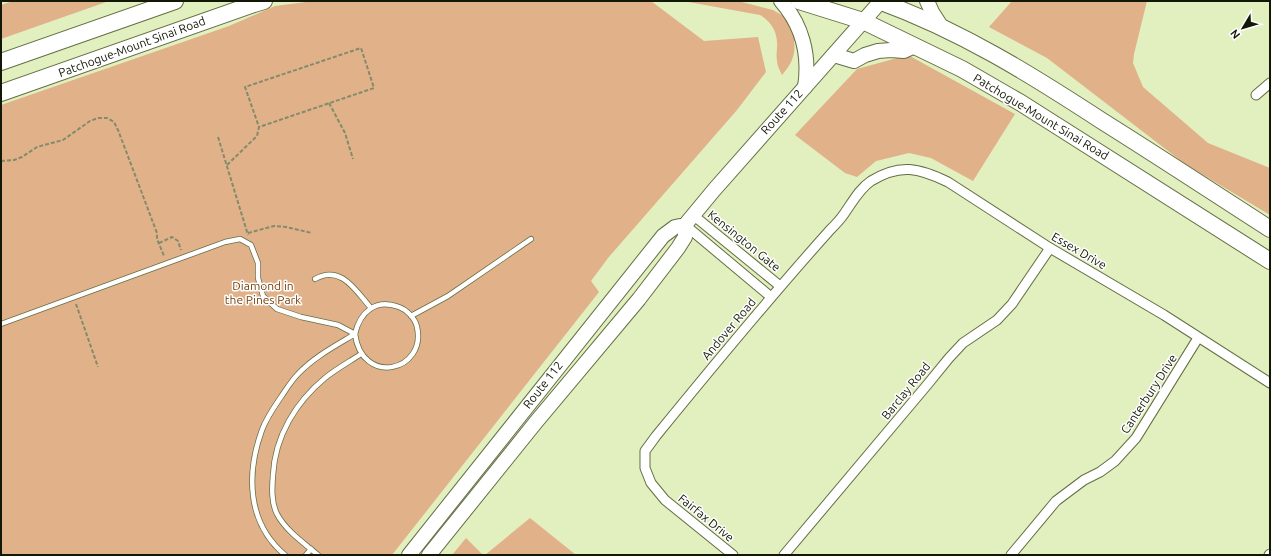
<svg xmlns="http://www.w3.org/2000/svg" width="1271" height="556" font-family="Ubuntu,sans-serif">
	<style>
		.green { fill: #e1b18a }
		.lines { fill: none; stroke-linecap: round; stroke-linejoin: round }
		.lane-casing { stroke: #636f44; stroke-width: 6 }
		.street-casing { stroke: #636f44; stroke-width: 11 }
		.primary-casing { stroke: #636f44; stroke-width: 16 }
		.highway-casing { stroke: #636f44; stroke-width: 18 }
		.path { stroke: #838c6a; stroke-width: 2; stroke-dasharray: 4 2; stroke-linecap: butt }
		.lane { stroke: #fff; stroke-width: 4.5 }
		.street { stroke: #fff; stroke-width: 9 }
		.primary { stroke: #fff; stroke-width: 14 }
		.highway { stroke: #fff; stroke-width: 16 }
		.labels { text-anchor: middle; stroke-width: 3; stroke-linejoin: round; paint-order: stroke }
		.street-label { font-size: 12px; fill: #131706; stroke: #fff }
		.park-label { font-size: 12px; fill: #764411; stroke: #fff }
	</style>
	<rect width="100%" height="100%" fill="#e2efbf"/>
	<g class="green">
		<polygon points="13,1 109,1 1,39 1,5"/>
		<polygon points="314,1 651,1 704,41 758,37 766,72 737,110 608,258 591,281 599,292 392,555 1,555 1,105 229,26 275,6"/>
		<path d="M683,1H738L773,10L785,17L799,40L794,41C796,55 791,65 782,75C780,70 777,66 777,60C776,56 777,52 777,47C778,33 772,22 760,15Z"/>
		<polygon points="1012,1 1147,1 1134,54 1133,63 1143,87 1208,143 1270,168 1270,215 1185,164 1047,58 989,27"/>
		<polygon points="908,55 1015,114 973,181 931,158 909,153 876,161 857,177 845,173 795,135 857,69"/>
		<polygon points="530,518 576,555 485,555"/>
		<polygon points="466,538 483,555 452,555"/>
	</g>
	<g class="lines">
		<defs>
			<g id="lane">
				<path d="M315,279C341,264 356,291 371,308"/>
				<polyline points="411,316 448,296 531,239"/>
				<polyline points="1,324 184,257 225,242 240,239 251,245 258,263 258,278 263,296 277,309 301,317 338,325 355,334"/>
				<path d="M285,555C247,523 246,474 262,430C267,416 277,403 285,391C289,385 293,379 298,374C314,357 335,346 355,334C360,312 376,298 399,307C407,310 415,318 417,327C427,371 362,387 355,334"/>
				<polyline points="306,555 311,549"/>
				<path d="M318,555C304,543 286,531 277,514C271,502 272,487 273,475C275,436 296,402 325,378C336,369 349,362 361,354"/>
			</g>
			<g id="street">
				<polyline points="1256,95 1270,83"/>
				<polyline points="693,215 780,286"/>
				<polyline points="685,225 771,297"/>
				<path d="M733,555L665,500L651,483L645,468V451L656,436C713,366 770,297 830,230C835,225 840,220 844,214C852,203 859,189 871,181C900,163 919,168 948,182L1050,248L1164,315L1270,383"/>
				<polyline points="784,555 927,385 949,358 963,343 997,320 1012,304 1050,248"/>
				<polyline points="1011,555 1056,501 1084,480 1100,472 1115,461 1136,438 1198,338"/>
				<polyline points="1269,555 1270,554"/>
			</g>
			<g id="primary">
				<path d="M781,1C802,25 810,55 805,87"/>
				<polyline points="927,1 932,12 941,26"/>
				<polyline points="834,55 854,61 865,55 878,51 891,50 904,51 915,46"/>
				<polyline points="409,555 663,236 675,227 685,225 714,190 881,1"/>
				<polyline points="429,555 536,422 639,299 678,248 685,237 685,225"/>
			</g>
			<g id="highway">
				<polyline points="799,1 863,21 962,69 1021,103 1270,261"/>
				<path d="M879,1C961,31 1030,74 1102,121C1158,156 1214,193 1270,229"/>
				<polyline points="1,62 175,1"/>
				<polyline points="1,93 254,4 264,1"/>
			</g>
		</defs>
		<use href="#lane" class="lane-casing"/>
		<use href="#street" class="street-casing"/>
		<use href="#primary" class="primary-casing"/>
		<use href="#highway" class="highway-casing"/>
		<g class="path">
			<polyline points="329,103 345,133 353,159"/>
			<polyline points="218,137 248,235"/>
			<polyline points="1,161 14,160 22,157 37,147 63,140 90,121 98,118 107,118 114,122 118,130 157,233 157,239 164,256"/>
			<polyline points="227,165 257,136 259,127 245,87 361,48 374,88 259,127"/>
			<polyline points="248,233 274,226 286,227 312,233"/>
			<polyline points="159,243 172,237 178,241 181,250"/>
			<polyline points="76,304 98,367"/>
		</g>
		<use href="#lane" class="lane"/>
		<use href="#street" class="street"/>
		<use href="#primary" class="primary"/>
		<use href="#highway" class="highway"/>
	</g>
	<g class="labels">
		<g class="street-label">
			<text transform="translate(132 47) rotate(-20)" y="4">Patchogue-Mount Sinai Road</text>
			<text transform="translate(782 112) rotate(-48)" y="4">Route 112</text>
			<text transform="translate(1041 117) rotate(31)" y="4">Patchogue-Mount Sinai Road</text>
			<text transform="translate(744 241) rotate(39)" y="4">Kensington Gate</text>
			<text transform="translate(1079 251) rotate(30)" y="4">Essex Drive</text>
			<text transform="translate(729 329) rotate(-50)" y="4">Andover Road</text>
			<text transform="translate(543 385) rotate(-52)" y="4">Route 112</text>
			<text transform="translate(906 391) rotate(-51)" y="4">Barclay Road</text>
			<text transform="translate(1149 394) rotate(-57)" y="4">Canterbury Drive</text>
			<text transform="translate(706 518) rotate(39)" y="4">Fairfax Drive</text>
		</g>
		<g class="park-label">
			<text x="263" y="290">Diamond in<tspan x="263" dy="14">the Pines Park</tspan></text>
		</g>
	</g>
	<rect width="1271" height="556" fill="none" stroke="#131706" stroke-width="4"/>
	<g transform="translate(1243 28) rotate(232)" stroke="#ffffff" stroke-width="3" paint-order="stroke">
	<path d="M0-3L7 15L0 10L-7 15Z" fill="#131706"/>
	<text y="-6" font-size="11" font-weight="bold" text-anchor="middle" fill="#131706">N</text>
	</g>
</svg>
